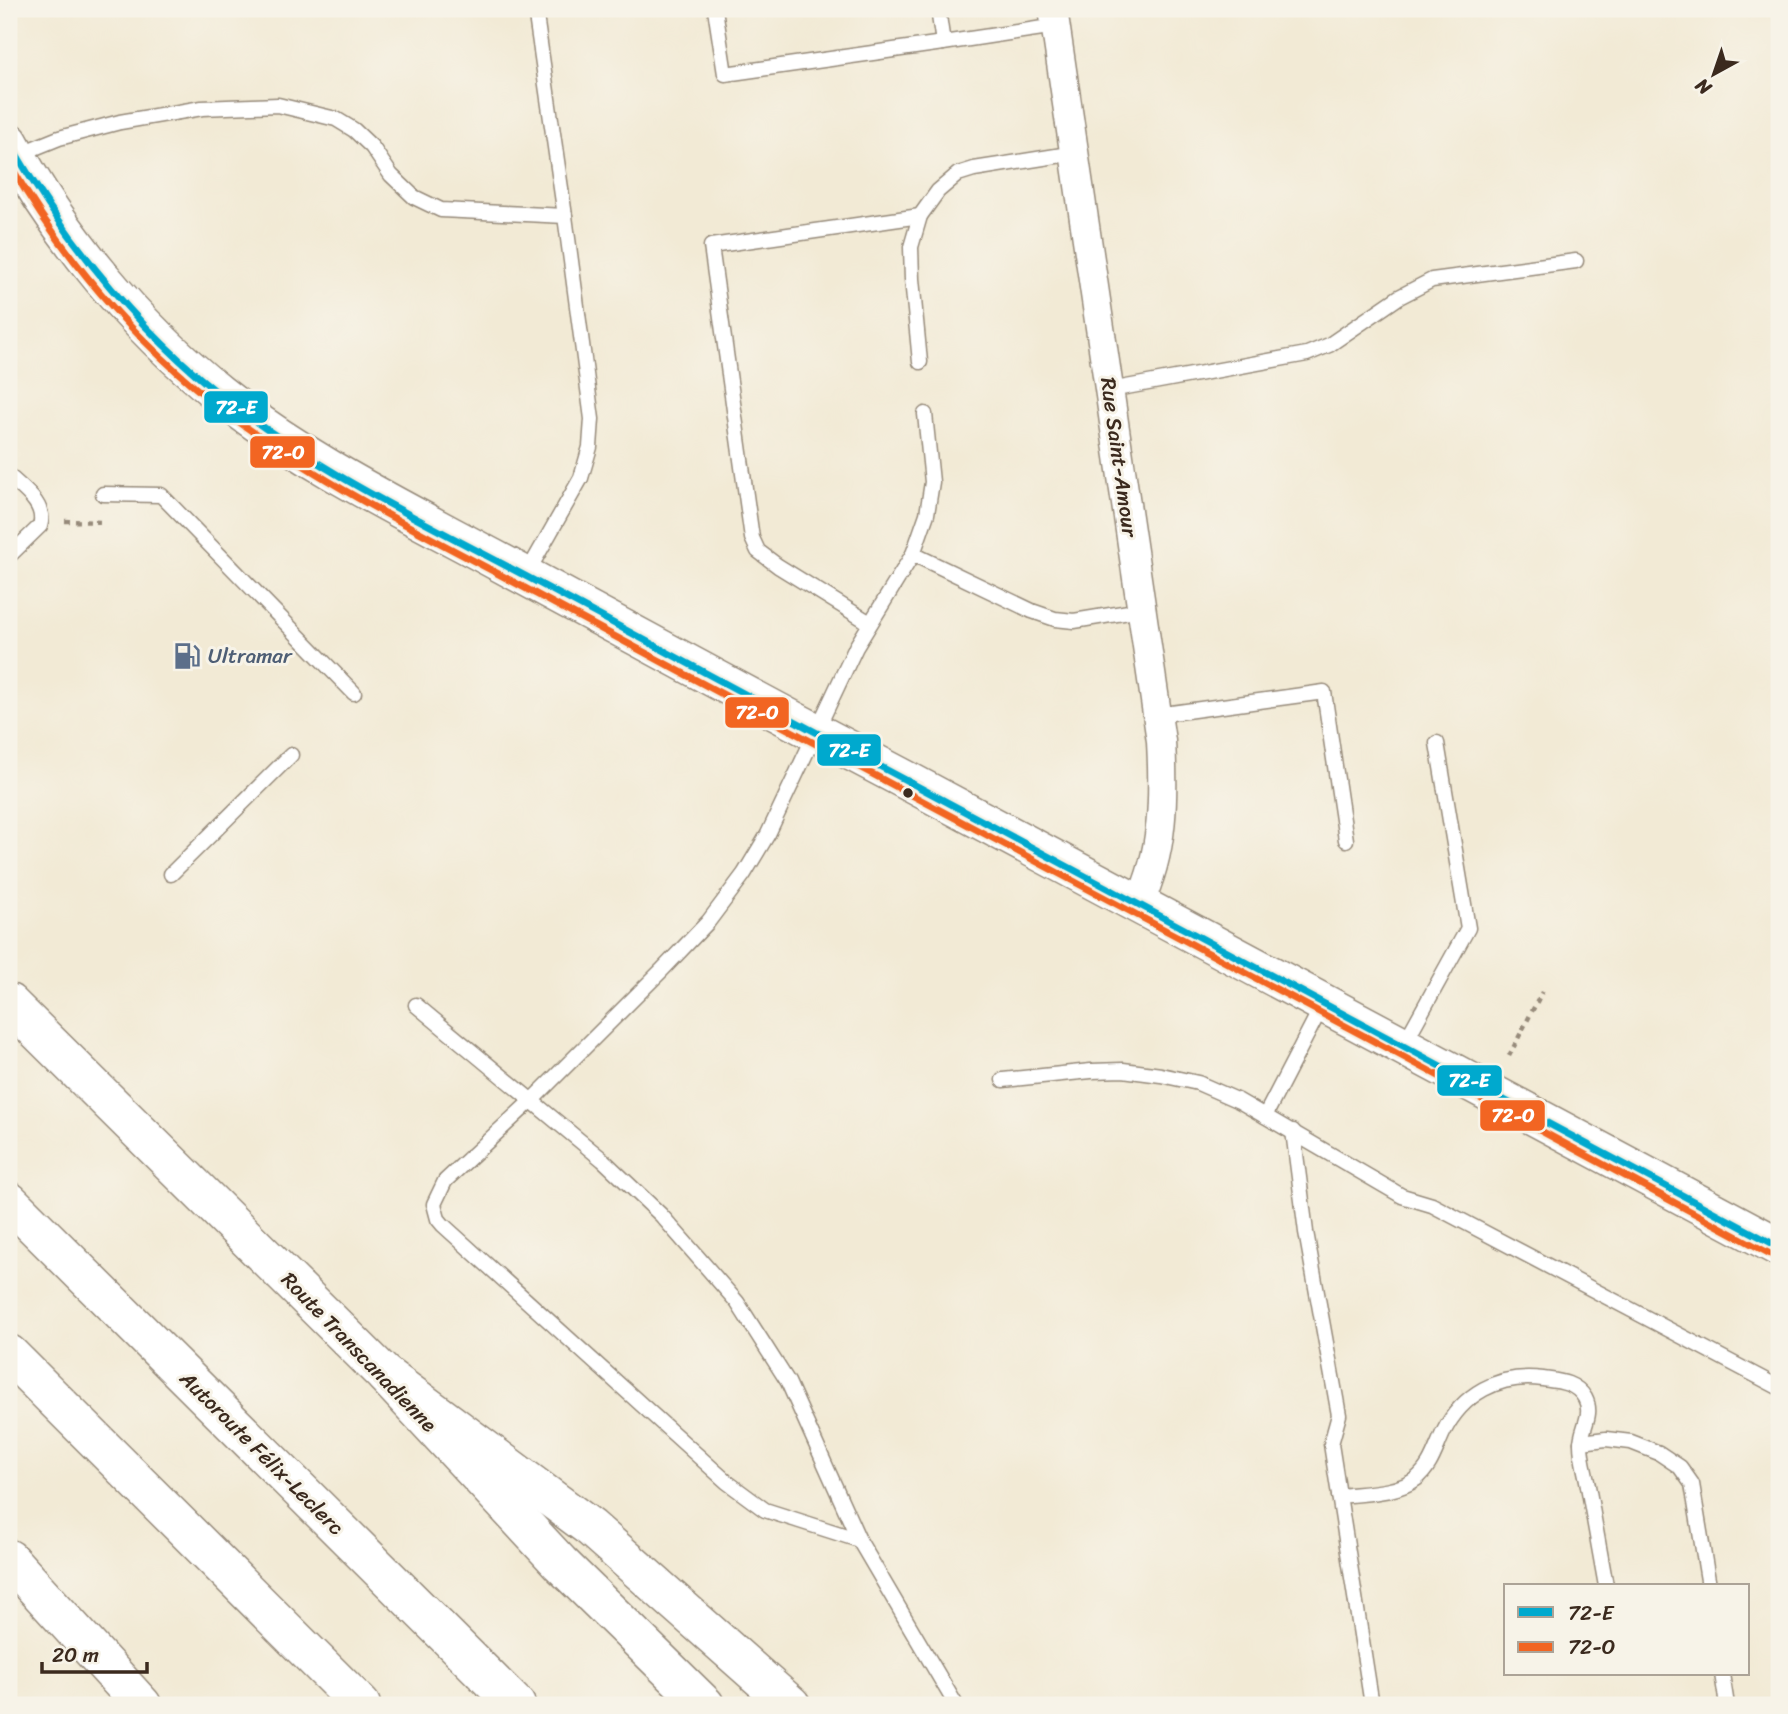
<svg xmlns="http://www.w3.org/2000/svg" width="1788" height="1714" font-family="Sriracha,sans-serif">
	<style>
		.lines { fill: none; stroke-linecap: round; stroke-linejoin: round }
		.lane-casing { stroke: #968a7a; stroke-width: 17 }
		.street-casing { stroke: #968a7a; stroke-width: 31 }
		.secondary-casing { stroke: #968a7a; stroke-width: 41 }
		.highway-casing { stroke: #968a7a; stroke-width: 41 }
		.path { stroke: #968a7a; stroke-width: 4.5; stroke-dasharray: 5 5; stroke-linecap: butt }
		.lane { stroke: #fff; stroke-width: 14 }
		.street { stroke: #fff; stroke-width: 28 }
		.secondary { stroke: #fff; stroke-width: 38 }
		.highway { stroke: #fff; stroke-width: 38 }
		.bus-1-casing { stroke: #f7f3e8; stroke-width: 12 }
		.bus-2-casing { stroke: #f7f3e8; stroke-width: 12 }
		.bus-1 { stroke: #00a9ce; stroke-width: 7 }
		.bus-2 { stroke: #f26522; stroke-width: 7 }
		.bus-dot { fill: #3b2a1e; stroke: #f7f3e8; stroke-width: 2.5 }
		.labels { text-anchor: middle; stroke-width: 6; stroke-linejoin: round; paint-order: stroke }
		.street-label { font-size: 21px; fill: #3b2a1e; stroke: #f7f3e8 }
		.service-label { font-size: 21px; fill: #4e5e75; stroke: #f7f3e8; text-anchor: start }
		.line-badge { stroke: #f7f3e8; stroke-width: 2.5 }
		.badge-label { font-size: 19px; text-anchor: middle; font-weight: bold; fill: #fff }
	</style>
	<rect width="100%" height="100%" fill="#f7f3e8"/>
	<filter id="ink" filterUnits="userSpaceOnUse"><feTurbulence type="fractalNoise" baseFrequency=".0143" numOctaves="2"/><feDisplacementMap in="SourceGraphic" scale="14" xChannelSelector="R" yChannelSelector="G"/><feConvolveMatrix kernelMatrix="1 2 1 2 8 2 1 2 1" color-interpolation-filters="sRGB"/></filter>
	<filter id="wash" filterUnits="userSpaceOnUse"><feTurbulence type="fractalNoise" baseFrequency=".00686" numOctaves="4" result="noise"/><feDisplacementMap in="SourceGraphic" scale="28" xChannelSelector="R" yChannelSelector="G"/><feGaussianBlur stdDeviation="1.57" result="paint"/><feColorMatrix in="noise" values="0 0 0 0 0 0 0 0 0 0 0 0 0 0 0 0 0 1.4 0 .05"/><feComposite in="paint" operator="in"/></filter>
	<g filter="url(#wash)">
		<rect width="100%" height="100%" fill="#f2ead5"/>
	</g>
	<g filter="url(#ink)">
		<g class="lines">
			<defs>
				<g id="lane">
					<polyline points="535,9 565,216"/>
					<polyline points="715,9 725,74 943,43"/>
					<polyline points="938,9 943,43 1056,26"/>
					<polyline points="17,155 59,138 120,122 202,108 278,105 336,119 354,130 372,147 391,175 414,197 441,210 565,216 592,419 590,447 581,478 526,575"/>
					<polyline points="920,362 912,279 911,247 920,216 938,191 958,174 974,169 1075,153"/>
					<polyline points="1110,390 1307,354 1329,345 1399,297 1432,280 1576,261"/>
					<path d="M9,476C23,489 47,505 40,526L9,556"/>
					<polyline points="103,494 161,495 354,693"/>
					<polyline points="913,554 1032,611 1055,619 1074,621 1141,610"/>
					<polyline points="870,623 778,566 758,551 752,538 711,246 920,216"/>
					<polyline points="1157,715 1324,692 1346,840"/>
					<polyline points="171,874 291,755"/>
					<polyline points="416,1005 603,1160 661,1215 737,1302 788,1382 859,1540 956,1705"/>
					<polyline points="1404,1044 1468,928 1437,743"/>
					<polyline points="1003,1080 1091,1071 1123,1070 1161,1075 1198,1083 1239,1101 1402,1196 1432,1205 1778,1387"/>
					<polyline points="1265,1116 1324,1002"/>
					<polyline points="1293,1131 1306,1232 1339,1415 1331,1444 1372,1705"/>
					<polyline points="1581,1442 1606,1439 1631,1442 1659,1453 1680,1467 1692,1484 1709,1586"/>
					<path d="M1339,1496C1363,1493 1396,1494 1416,1479C1431,1467 1435,1450 1443,1433C1462,1394 1499,1373 1543,1379C1558,1381 1576,1382 1585,1398C1594,1415 1581,1428 1581,1444C1581,1458 1586,1473 1588,1486C1594,1520 1600,1553 1606,1586"/>
					<polyline points="859,1540 765,1510 727,1482 443,1225 438,1219 434,1204 445,1181 532,1100 662,970 708,922 744,874 768,834 856,647 913,554 927,514 932,482 925,414"/>
					<polyline points="1722,1674 1727,1705"/>
				</g>
				<path id="street" d="M1053,9L1161,741C1164,796 1164,852 1139,903"/>
				<g id="secondary">
					<path d="M9,142C60,236 134,325 218,393C300,459 397,507 490,557C592,612 695,668 798,723C1126,896 1453,1071 1779,1247"/>
					<polyline points="9,1003 385,1375 560,1563 705,1705"/>
					<polyline points="9,1559 142,1705"/>
				</g>
				<g id="highway">
					<polyline points="9,1201 516,1705"/>
					<polyline points="9,1354 361,1705"/>
					<polyline points="385,1375 591,1528 791,1705"/>
				</g>
			</defs>
			<use href="#lane" class="lane-casing"/>
			<use href="#street" class="street-casing"/>
			<use href="#secondary" class="secondary-casing"/>
			<use href="#highway" class="highway-casing"/>
			<g class="path">
				<polyline points="65,521 105,522"/>
				<polyline points="1509,1056 1542,992"/>
			</g>
			<use href="#lane" class="lane"/>
			<use href="#street" class="street"/>
			<use href="#secondary" class="secondary"/>
			<use href="#highway" class="highway"/>
			<defs>
				<path id="bus-1" d="M9,142C64,237 132,324 218,393C317,473 435,527 546,587C679,659 813,731 947,802C1225,949 1502,1098 1779,1247"/>
				<path id="bus-2" d="M9,163C68,266 149,358 246,427C338,493 440,542 538,595C671,667 804,738 938,809C1217,957 1496,1106 1774,1256"/>
			</defs>
			<use href="#bus-1" class="bus-1-casing"/>
			<use href="#bus-2" class="bus-2-casing"/>
			<use href="#bus-1" class="bus-1"/>
			<use href="#bus-2" class="bus-2"/>
		</g>
	</g>
	<defs>
		<symbol id="fuel-bare" viewBox="-9 -9 18 18"><path d="M-5.5-6h7V0h2V4h1.3V-2.5L3-4.5l.8-.8L6-3V5H2.5V1h-1V6h-7ZM-4.2-4.7v3.2H.2V-4.7Z" fill="#5c6f8a" stroke="#f7f3e8" stroke-width="2.5" paint-order="stroke"/></symbol>
	</defs>
	<g fill-rule="evenodd">
		<use href="#fuel-bare" x="168" y="637" width="38" height="38"/>
	</g>
	<circle class="bus-dot" cx="908" cy="793" r="6"/>
	<g class="labels">
		<g class="street-label">
			<text transform="translate(1119 457) rotate(82)" y="7">Rue Saint-Amour</text>
			<text transform="translate(359 1352) rotate(46)" y="7">Route Transcanadienne</text>
			<text transform="translate(262 1453) rotate(45)" y="7">Autoroute Félix-Leclerc</text>
		</g>
		<g class="service-label">
			<text x="208" y="663">Ultramar</text>
		</g>
	</g>
	<g class="line-badge">
		<rect x="203" y="390" width="66" height="34" rx="7" fill="#00a9ce"/>
		<rect x="249" y="435" width="67" height="34" rx="7" fill="#f26522"/>
		<rect x="724" y="696" width="66" height="33" rx="7" fill="#f26522"/>
		<rect x="816" y="733" width="66" height="34" rx="7" fill="#00a9ce"/>
		<rect x="1436" y="1064" width="67" height="33" rx="7" fill="#00a9ce"/>
		<rect x="1479" y="1099" width="67" height="33" rx="7" fill="#f26522"/>
	</g>
	<g class="badge-label">
		<text x="236" y="414">72-E</text>
		<text x="283" y="459">72-O</text>
		<text x="757" y="719">72-O</text>
		<text x="849" y="757">72-E</text>
		<text x="1469" y="1087">72-E</text>
		<text x="1513" y="1122">72-O</text>
	</g>
	<rect width="1788" height="1714" fill="none" stroke="#f7f3e8" stroke-width="35"/>
	<rect x="1504" y="1584" width="245" height="91" fill="#f7f3e8" stroke="#aca397" stroke-width="2"/>
	<rect x="1518" y="1607" width="35" height="10" fill="#00a9ce" stroke="#aca397" stroke-width="2"/>
	<text x="1568" y="1620" font-size="21" fill="#3b2a1e">72-E</text>
	<rect x="1518" y="1642" width="35" height="10" fill="#f26522" stroke="#aca397" stroke-width="2"/>
	<text x="1568" y="1654" font-size="21" fill="#3b2a1e">72-O</text>
	<g transform="translate(1714 74) rotate(220)" stroke="#f7f3e8" stroke-width="5" paint-order="stroke">
	<path d="M0-5L12 26L0 18L-12 26Z" fill="#3b2a1e"/>
	<text y="-10" font-size="19" font-weight="bold" text-anchor="middle" fill="#3b2a1e">N</text>
	</g>
	<path d="M42 1662v10h105v-10" fill="none" stroke="#3b2a1e" stroke-width="3.5"/>
	<text x="52" y="1662" font-size="21" fill="#3b2a1e" stroke="#f7f3e8" stroke-width="5" paint-order="stroke">20 m</text>
</svg>
